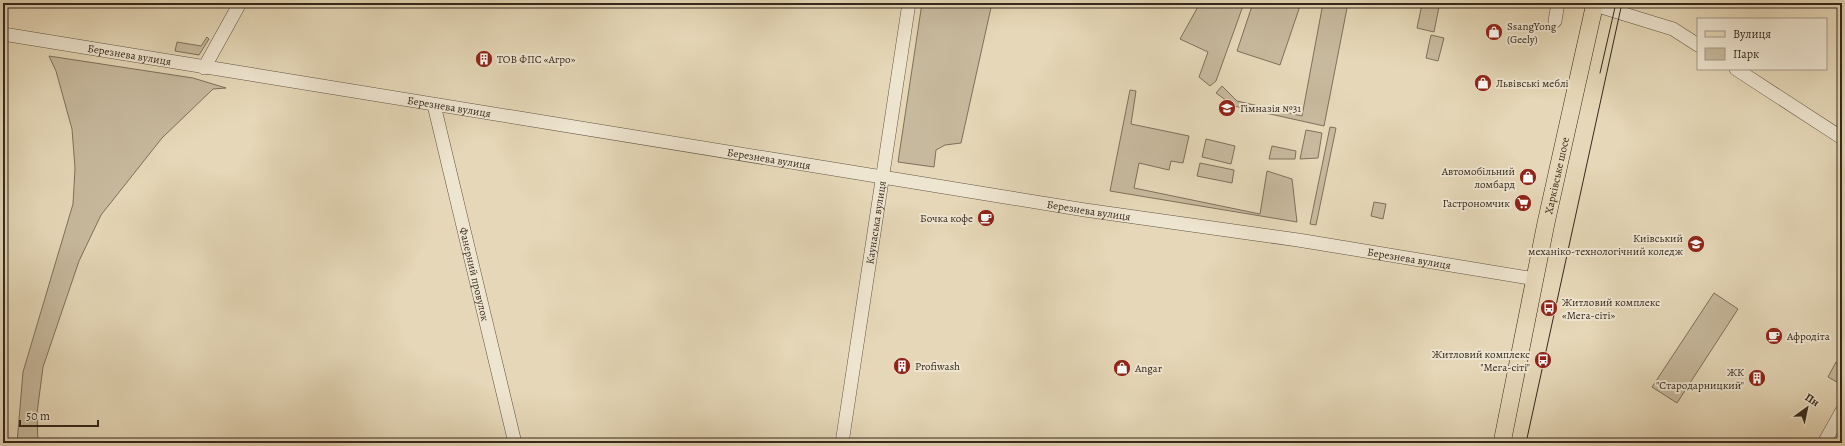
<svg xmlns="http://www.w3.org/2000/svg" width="1845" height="446" font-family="Alegreya,serif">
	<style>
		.green { fill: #c7b99d; stroke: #7e705c }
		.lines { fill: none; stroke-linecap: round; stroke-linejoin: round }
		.minor-casing { stroke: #615443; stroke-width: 14 }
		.major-casing { stroke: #35281c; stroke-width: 18 }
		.minor { stroke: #eee5d0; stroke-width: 13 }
		.major { stroke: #e5d7b7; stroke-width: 17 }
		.tram { stroke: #35281c; stroke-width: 1 }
		.labels { text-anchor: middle; stroke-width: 4; stroke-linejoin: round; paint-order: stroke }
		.poi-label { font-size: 11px; fill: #35281c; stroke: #eee5d0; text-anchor: start }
		.street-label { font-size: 11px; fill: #35281c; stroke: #eee5d0 }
	</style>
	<rect width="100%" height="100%" fill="#e5d7b7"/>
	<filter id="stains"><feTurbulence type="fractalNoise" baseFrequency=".005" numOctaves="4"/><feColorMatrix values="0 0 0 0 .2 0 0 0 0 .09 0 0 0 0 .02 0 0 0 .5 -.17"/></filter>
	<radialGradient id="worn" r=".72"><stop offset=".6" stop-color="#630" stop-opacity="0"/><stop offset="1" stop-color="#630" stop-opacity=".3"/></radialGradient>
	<g class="green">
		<polygon points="922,3 992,3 961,143 945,145 936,150 934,167 898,162"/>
		<polygon points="1200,3 1244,3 1216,81 1210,86 1199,77 1208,52 1180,39"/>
		<polygon points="1253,3 1301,3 1280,65 1237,51"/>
		<polygon points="1323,3 1348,3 1324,126 1234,106 1216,93 1222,86 1237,101 1302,116"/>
		<polygon points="1422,4 1439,7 1434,32 1417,28"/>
		<polygon points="1431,35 1444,38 1438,61 1426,58"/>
		<polygon points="207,37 209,39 199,55 175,51 177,42 201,46"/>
		<polygon points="49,56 193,78 226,88 213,89 162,138 101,215 79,261 43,367 37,413 38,443 17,443 23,372 73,204 75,168 72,129 56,71"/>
		<polygon points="1130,90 1136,91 1131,124 1189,136 1183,163 1171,161 1169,170 1139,163 1134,188 1260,214 1267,171 1292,179 1297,222 1110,191"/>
		<polygon points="1330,127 1336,128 1316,225 1310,224"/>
		<polygon points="1306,130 1322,133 1318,158 1300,159"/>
		<polygon points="1206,139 1235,146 1231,164 1202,157"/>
		<polygon points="1272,146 1296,151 1295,159 1269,159"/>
		<polygon points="1200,163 1234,170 1232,183 1197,176"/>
		<polygon points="1374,202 1386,204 1383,219 1371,216"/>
		<polygon points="1714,293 1738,309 1677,403 1652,387"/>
		<polygon points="1836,362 1842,365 1842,385 1828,377"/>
	</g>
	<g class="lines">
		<defs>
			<g id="minor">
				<polyline points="1595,5 1673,29 1698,45"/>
				<polyline points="1555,21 1558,3"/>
				<path id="s1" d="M3,34L1085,210L1298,240L1535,279"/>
				<polyline points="204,68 240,3"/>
				<polyline points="1736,69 1842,138"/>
				<path id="s2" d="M434,105L515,443"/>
				<path id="s3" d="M842,443L909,3"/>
				<polyline points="1824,443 1842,411"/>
			</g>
			<g id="major">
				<path id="s4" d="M1502,443L1546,223L1595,3"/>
			</g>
		</defs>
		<use href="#minor" class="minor-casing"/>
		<use href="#major" class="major-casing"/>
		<use href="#minor" class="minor"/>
		<use href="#major" class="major"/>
		<g class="tram">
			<polyline points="1600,73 1616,3"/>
			<polyline points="1526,443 1622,3"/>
		</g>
	</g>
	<defs>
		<symbol id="shop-disc" viewBox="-11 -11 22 22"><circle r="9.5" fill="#8f2418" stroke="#eee5d0"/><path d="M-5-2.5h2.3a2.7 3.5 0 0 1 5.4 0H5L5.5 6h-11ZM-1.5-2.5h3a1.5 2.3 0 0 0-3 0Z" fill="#fff"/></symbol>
		<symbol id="building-disc" viewBox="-11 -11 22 22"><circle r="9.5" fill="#8f2418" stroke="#eee5d0"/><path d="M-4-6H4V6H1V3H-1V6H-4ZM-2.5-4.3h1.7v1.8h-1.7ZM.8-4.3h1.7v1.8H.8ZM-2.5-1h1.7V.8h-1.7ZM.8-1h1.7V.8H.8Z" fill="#fff"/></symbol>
		<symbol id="school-disc" viewBox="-11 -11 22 22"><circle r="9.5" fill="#8f2418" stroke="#eee5d0"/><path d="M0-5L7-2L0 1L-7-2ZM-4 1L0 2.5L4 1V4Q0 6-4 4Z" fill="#fff"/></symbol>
		<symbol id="supermarket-disc" viewBox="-11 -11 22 22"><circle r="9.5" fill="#8f2418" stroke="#eee5d0"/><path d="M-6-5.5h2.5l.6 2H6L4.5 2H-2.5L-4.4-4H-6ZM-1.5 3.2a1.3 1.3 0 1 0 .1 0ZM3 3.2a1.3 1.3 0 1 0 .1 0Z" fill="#fff"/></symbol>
		<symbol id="cafe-disc" viewBox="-11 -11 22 22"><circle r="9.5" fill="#8f2418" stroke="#eee5d0"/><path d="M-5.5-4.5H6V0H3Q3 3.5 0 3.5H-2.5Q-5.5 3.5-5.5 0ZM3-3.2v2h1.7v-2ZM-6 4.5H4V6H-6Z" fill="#fff"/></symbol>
		<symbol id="university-disc" viewBox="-11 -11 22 22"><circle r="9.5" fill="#8f2418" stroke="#eee5d0"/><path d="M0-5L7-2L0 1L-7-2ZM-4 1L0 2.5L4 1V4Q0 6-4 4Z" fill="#fff"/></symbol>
		<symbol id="bus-disc" viewBox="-11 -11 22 22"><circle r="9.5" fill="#8f2418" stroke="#eee5d0"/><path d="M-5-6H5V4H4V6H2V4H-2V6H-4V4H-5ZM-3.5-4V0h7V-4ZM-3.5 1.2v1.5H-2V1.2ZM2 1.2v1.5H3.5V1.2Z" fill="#fff"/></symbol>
	</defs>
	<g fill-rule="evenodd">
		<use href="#shop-disc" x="1484" y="22" width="20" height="20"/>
		<use href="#building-disc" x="474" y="49" width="20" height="20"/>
		<use href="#shop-disc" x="1473" y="73" width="20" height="20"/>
		<use href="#school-disc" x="1217" y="98" width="20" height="20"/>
		<use href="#shop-disc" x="1518" y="167" width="20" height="20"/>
		<use href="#supermarket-disc" x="1513" y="193" width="20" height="20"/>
		<use href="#cafe-disc" x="976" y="208" width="20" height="20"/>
		<use href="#university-disc" x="1686" y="234" width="20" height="20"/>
		<use href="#bus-disc" x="1539" y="298" width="20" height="20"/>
		<use href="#cafe-disc" x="1764" y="326" width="20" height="20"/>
		<use href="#bus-disc" x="1533" y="350" width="20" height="20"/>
		<use href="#building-disc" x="892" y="356" width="20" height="20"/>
		<use href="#shop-disc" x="1112" y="358" width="20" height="20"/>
		<use href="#building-disc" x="1747" y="368" width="20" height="20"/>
	</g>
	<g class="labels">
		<g class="poi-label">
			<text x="1507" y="30">SsangYong<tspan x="1507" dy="13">(Geely)</tspan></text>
			<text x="497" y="63">ТОВ ФПС «Агро»</text>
			<text x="1496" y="87">Львівські меблі</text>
			<text x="1240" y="112">Гімназія №31</text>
			<text x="1515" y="175" text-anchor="end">Автомобільний<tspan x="1515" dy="13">ломбард</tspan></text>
			<text x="1510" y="207" text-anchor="end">Гастрономчик</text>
			<text x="973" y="222" text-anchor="end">Бочка кофе</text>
			<text x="1683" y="242" text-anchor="end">Київський<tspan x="1683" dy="13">механіко-технологічний коледж</tspan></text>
			<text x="1562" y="306">Житловий комплекс<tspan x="1562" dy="13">«Мега-сіті»</tspan></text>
			<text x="1787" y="340">Афродіта</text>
			<text x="1530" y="358" text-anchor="end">Житловий комплекс<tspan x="1530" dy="13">"Мега-сіті"</tspan></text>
			<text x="915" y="370">Profiwash</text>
			<text x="1135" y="372">Angar</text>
			<text x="1744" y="376" text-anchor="end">ЖК<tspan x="1744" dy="13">"Стародарницкий"</tspan></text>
		</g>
		<g class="street-label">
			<text dy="4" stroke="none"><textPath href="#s1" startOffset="128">Березнева вулиця</textPath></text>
			<text dy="4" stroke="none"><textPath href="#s1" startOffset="452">Березнева вулиця</textPath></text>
			<text dy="4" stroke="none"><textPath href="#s1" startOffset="776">Березнева вулиця</textPath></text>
			<text dy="4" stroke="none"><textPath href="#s4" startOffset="273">Харківське шосе</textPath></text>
			<text dy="4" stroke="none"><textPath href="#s1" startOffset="1100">Березнева вулиця</textPath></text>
			<text dy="4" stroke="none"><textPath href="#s3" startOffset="223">Каунаська вулиця</textPath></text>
			<text dy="4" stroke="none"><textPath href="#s1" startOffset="1424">Березнева вулиця</textPath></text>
			<text dy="4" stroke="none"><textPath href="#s2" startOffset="174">Фанерний провулок</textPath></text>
		</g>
	</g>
	<rect width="1845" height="446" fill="none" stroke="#e5d7b7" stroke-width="16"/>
	<rect x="4" y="4" width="1837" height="438" fill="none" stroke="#35281c" stroke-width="2"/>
	<rect x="8" y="8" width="1829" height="430" fill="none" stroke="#35281c"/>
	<rect x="1697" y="18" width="130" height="52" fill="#eee5d0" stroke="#a49988"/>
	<rect x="1705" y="31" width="20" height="6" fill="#e5d7b7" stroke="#a49988"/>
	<text x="1733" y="38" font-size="12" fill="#35281c">Вулиця</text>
	<rect x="1705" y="48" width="20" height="12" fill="#c7b99d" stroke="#a49988"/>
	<text x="1733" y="58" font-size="12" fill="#35281c">Парк</text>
	<g transform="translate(1807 408) rotate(33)" stroke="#eee5d0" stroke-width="3" paint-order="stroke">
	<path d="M0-3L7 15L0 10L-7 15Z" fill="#35281c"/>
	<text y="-6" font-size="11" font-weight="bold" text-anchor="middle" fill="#35281c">Пн</text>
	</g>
	<path d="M20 420v6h78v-6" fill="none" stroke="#35281c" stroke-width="2"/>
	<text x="26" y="420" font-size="12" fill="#35281c" stroke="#eee5d0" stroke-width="3" paint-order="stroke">50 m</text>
	<rect width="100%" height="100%" filter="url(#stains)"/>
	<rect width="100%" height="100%" fill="url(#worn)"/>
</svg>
